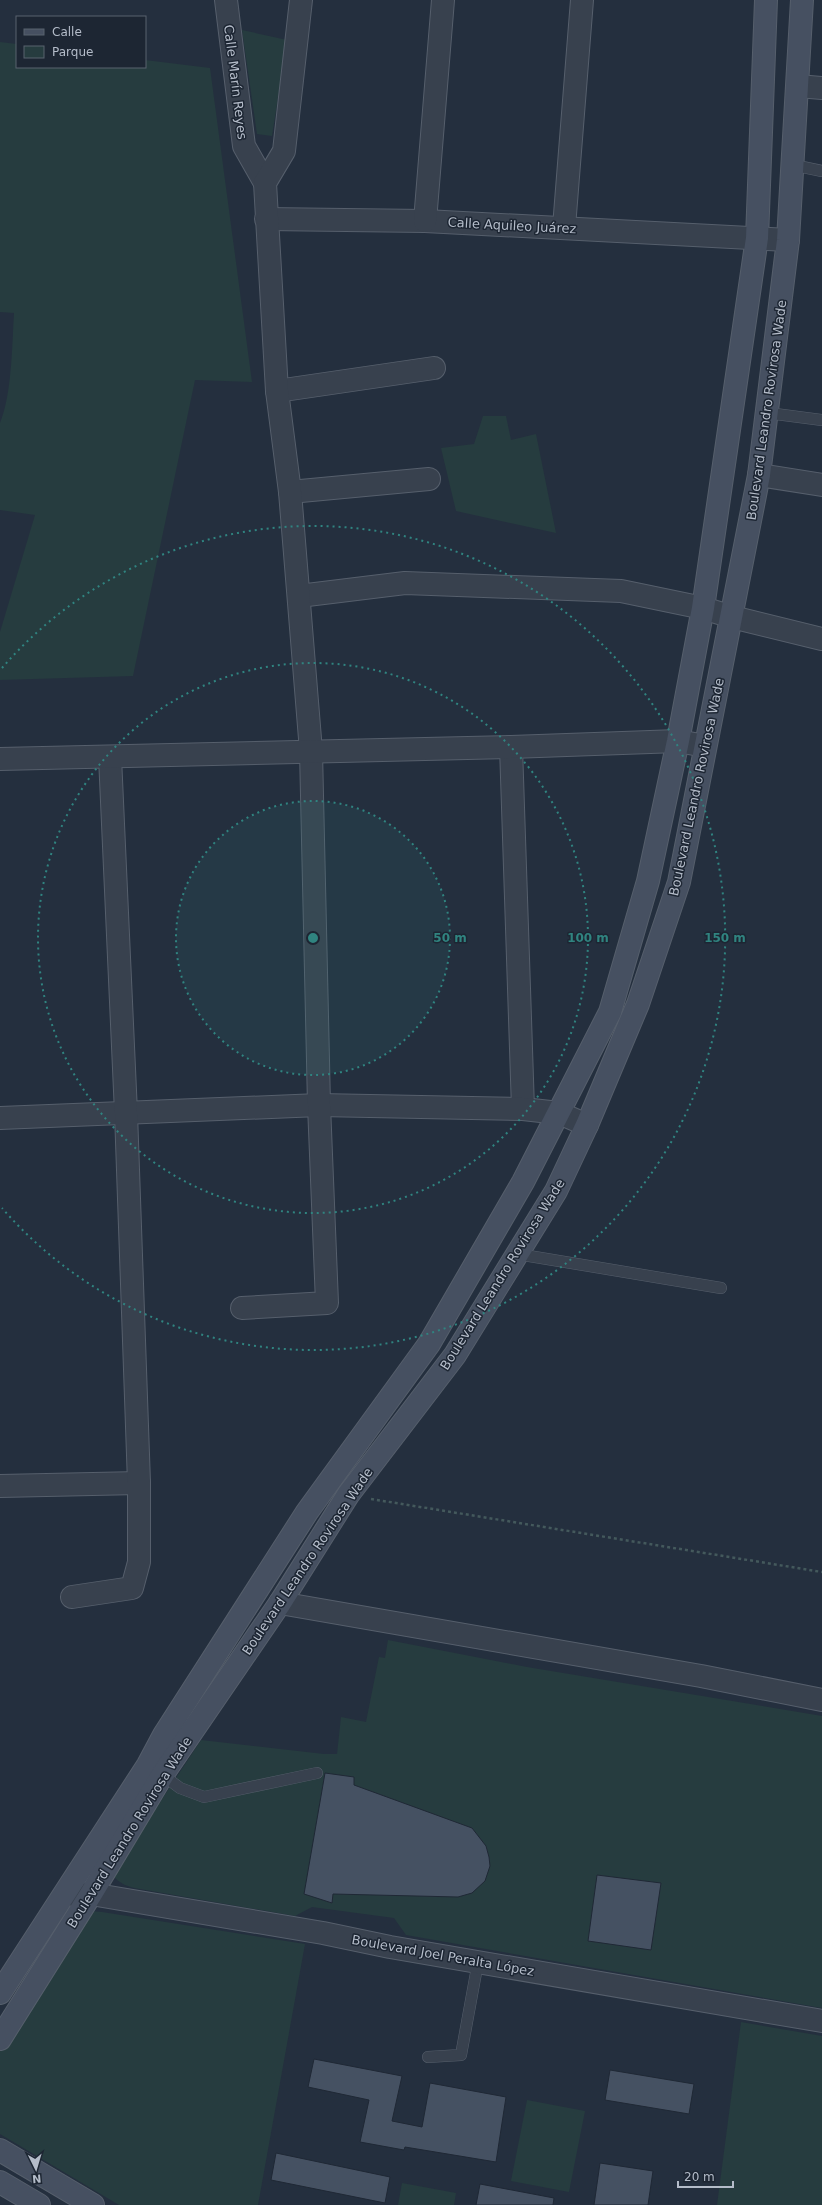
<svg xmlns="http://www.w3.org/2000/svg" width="822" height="2205" font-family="'DejaVu Sans',sans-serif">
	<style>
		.green { fill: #263c3f }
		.building { fill: #455162; stroke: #1f2835 }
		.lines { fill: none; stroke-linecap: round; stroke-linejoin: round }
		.service-casing { stroke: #565f6c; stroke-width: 12 }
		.minor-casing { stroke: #565f6c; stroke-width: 24 }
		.tertiary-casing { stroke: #565f6c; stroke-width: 24 }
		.secondary-casing { stroke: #565f6c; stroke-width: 24 }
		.path { stroke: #44595c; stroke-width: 2.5; stroke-dasharray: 3 3; stroke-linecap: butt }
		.service { stroke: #38414e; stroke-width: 11 }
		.minor { stroke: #38414e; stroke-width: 22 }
		.tertiary { stroke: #38414e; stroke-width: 22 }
		.secondary { stroke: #465061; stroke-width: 22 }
		.ring { fill: none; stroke: #308480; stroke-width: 2; stroke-dasharray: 2 4 }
		.labels { text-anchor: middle; stroke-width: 3; stroke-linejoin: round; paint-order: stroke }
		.street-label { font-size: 13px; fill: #b4bcc9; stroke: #1d2633 }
		.centre { fill: #308480; stroke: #1d2633; stroke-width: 2 }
		.ring-label { font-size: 12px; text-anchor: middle; font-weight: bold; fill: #308480; stroke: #1d2633; stroke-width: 3; stroke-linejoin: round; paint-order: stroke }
	</style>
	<rect width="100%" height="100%" fill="#242f3e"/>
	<g class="green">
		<polygon points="242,30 287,40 272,136 257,134"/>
		<path d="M0,42L17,44V67H145V60L210,68L252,382L195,380L133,676L0,680V632L35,515L0,510V423C12,394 12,345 14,313L0,312Z"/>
		<polygon points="483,416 506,416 511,440 536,434 556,533 456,511 441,448 474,444"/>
		<path d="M388,1640L527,1667L822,1716V2008L406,1935L394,1918L312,1907L295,1916L140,1889C128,1887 120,1884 112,1875L201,1740L324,1754H337L341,1717L366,1722L379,1657L385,1658Z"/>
		<polygon points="90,1911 102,1912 305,1944 258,2205 119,2205 0,2134 0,2032"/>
		<polygon points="741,2022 822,2036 822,2205 717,2205"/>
		<polygon points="527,2100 585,2111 569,2192 511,2181"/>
		<polygon points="402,2183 456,2193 454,2205 398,2205"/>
	</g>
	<g class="building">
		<polygon points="325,1773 354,1777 354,1785 472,1828 486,1846 489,1857 490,1866 485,1881 472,1893 458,1897 333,1894 332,1903 304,1894"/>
		<polygon points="597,1875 661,1883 651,1950 588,1941"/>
		<polygon points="314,2059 402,2076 392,2121 422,2127 430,2083 506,2097 496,2162 405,2147 404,2150 360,2142 369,2100 308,2087"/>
		<polygon points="610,2070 694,2084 689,2114 605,2100"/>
		<polygon points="276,2153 390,2177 385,2203 271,2180"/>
		<polygon points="600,2163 653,2171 648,2205 594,2205"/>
		<polygon points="480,2184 554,2198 553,2205 476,2205"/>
	</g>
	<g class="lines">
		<defs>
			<g id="service">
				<polyline points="793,165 822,171"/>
				<polyline points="768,413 822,420"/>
				<polyline points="517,1254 721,1288"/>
				<polyline points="160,1773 180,1788 204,1797 317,1773"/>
				<polyline points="428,2057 461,2055 478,1962"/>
			</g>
			<g id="minor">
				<polyline points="226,0 244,146 265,183"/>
				<polyline points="798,86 822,88"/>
				<polyline points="266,219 425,221 788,240"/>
				<polyline points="425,221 443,0"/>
				<polyline points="564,227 582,0"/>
				<polyline points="277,391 434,368"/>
				<polyline points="759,475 822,485"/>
				<polyline points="290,492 429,479"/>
				<polyline points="299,596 405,583 621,591 703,608 732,617"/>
				<polyline points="511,747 523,1109"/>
				<polyline points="0,1118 319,1105 523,1109 559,1113 587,1125"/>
				<polyline points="242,1308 327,1303 319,1105 311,751 290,492 277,391 265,183 284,151 301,0"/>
				<polyline points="0,1486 139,1483"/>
				<polyline points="72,1597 132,1588 139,1562 139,1483 126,1113 110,757"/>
				<polyline points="280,1603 701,1676 822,1700"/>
				<polyline points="73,1895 91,1894 323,1933 390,1947 822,2021"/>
			</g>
			<g id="tertiary">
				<polyline points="732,617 822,639"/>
				<polyline points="0,759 511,747 678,741 705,746"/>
			</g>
			<g id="secondary">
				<polyline points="0,1993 148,1765 164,1735 307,1512 429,1344 523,1182 610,1012 648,881 678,741 703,608 757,238 766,0"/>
				<polyline points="0,2039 91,1894 163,1774 280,1603 348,1495 455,1355 556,1191 587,1125 638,1004 679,882 759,475 788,240 802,0"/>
				<polyline points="0,2150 93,2205"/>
				<polyline points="0,2182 39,2205"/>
			</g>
		</defs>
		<use href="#service" class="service-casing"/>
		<use href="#minor" class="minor-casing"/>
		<use href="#tertiary" class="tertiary-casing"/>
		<use href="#secondary" class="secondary-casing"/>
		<polyline class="path" points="371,1499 822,1572"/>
		<use href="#service" class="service"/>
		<use href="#minor" class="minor"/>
		<use href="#tertiary" class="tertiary"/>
		<use href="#secondary" class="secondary"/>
	</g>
	<circle cx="313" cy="938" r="137" fill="#308480" fill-opacity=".12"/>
	<g class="ring">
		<circle cx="313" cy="938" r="137"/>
		<circle cx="313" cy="938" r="275"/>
		<path d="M2 668A412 412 0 1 1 2 1208"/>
	</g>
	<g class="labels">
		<g class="street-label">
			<text transform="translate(236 82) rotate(83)" y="5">Calle Marín Reyes</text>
			<text transform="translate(512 225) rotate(3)" y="5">Calle Aquileo Juárez</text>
			<text transform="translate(766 410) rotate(-82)" y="5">Boulevard Leandro Rovirosa Wade</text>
			<text transform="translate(696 787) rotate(-78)" y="5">Boulevard Leandro Rovirosa Wade</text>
			<text transform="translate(502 1274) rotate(-58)" y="5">Boulevard Leandro Rovirosa Wade</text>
			<text transform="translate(307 1561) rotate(-56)" y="5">Boulevard Leandro Rovirosa Wade</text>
			<text transform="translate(129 1832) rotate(-58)" y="5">Boulevard Leandro Rovirosa Wade</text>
			<text transform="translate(443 1955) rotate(10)" y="5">Boulevard Joel Peralta López</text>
		</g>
	</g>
	<circle cx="313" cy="938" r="6" class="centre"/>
	<g class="ring-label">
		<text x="450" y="942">50 m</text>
		<text x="588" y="942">100 m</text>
		<text x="725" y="942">150 m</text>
	</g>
	<rect x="16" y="16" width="130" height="52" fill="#1d2633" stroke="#59626f"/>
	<rect x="24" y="29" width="20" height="6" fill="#465061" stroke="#59626f"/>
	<text x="52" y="36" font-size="12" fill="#b4bcc9">Calle</text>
	<rect x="24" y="46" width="20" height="12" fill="#263c3f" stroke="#59626f"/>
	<text x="52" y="56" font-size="12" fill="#b4bcc9">Parque</text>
	<g transform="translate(36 2169) rotate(175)" stroke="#1d2633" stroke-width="3" paint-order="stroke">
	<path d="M0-3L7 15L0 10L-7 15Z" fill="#b4bcc9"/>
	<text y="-6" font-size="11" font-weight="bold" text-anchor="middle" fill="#b4bcc9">N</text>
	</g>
	<path d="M678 2181v6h55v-6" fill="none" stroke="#b4bcc9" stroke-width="2"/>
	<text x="684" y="2181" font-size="12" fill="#b4bcc9" stroke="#1d2633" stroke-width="3" paint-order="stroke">20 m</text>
</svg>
